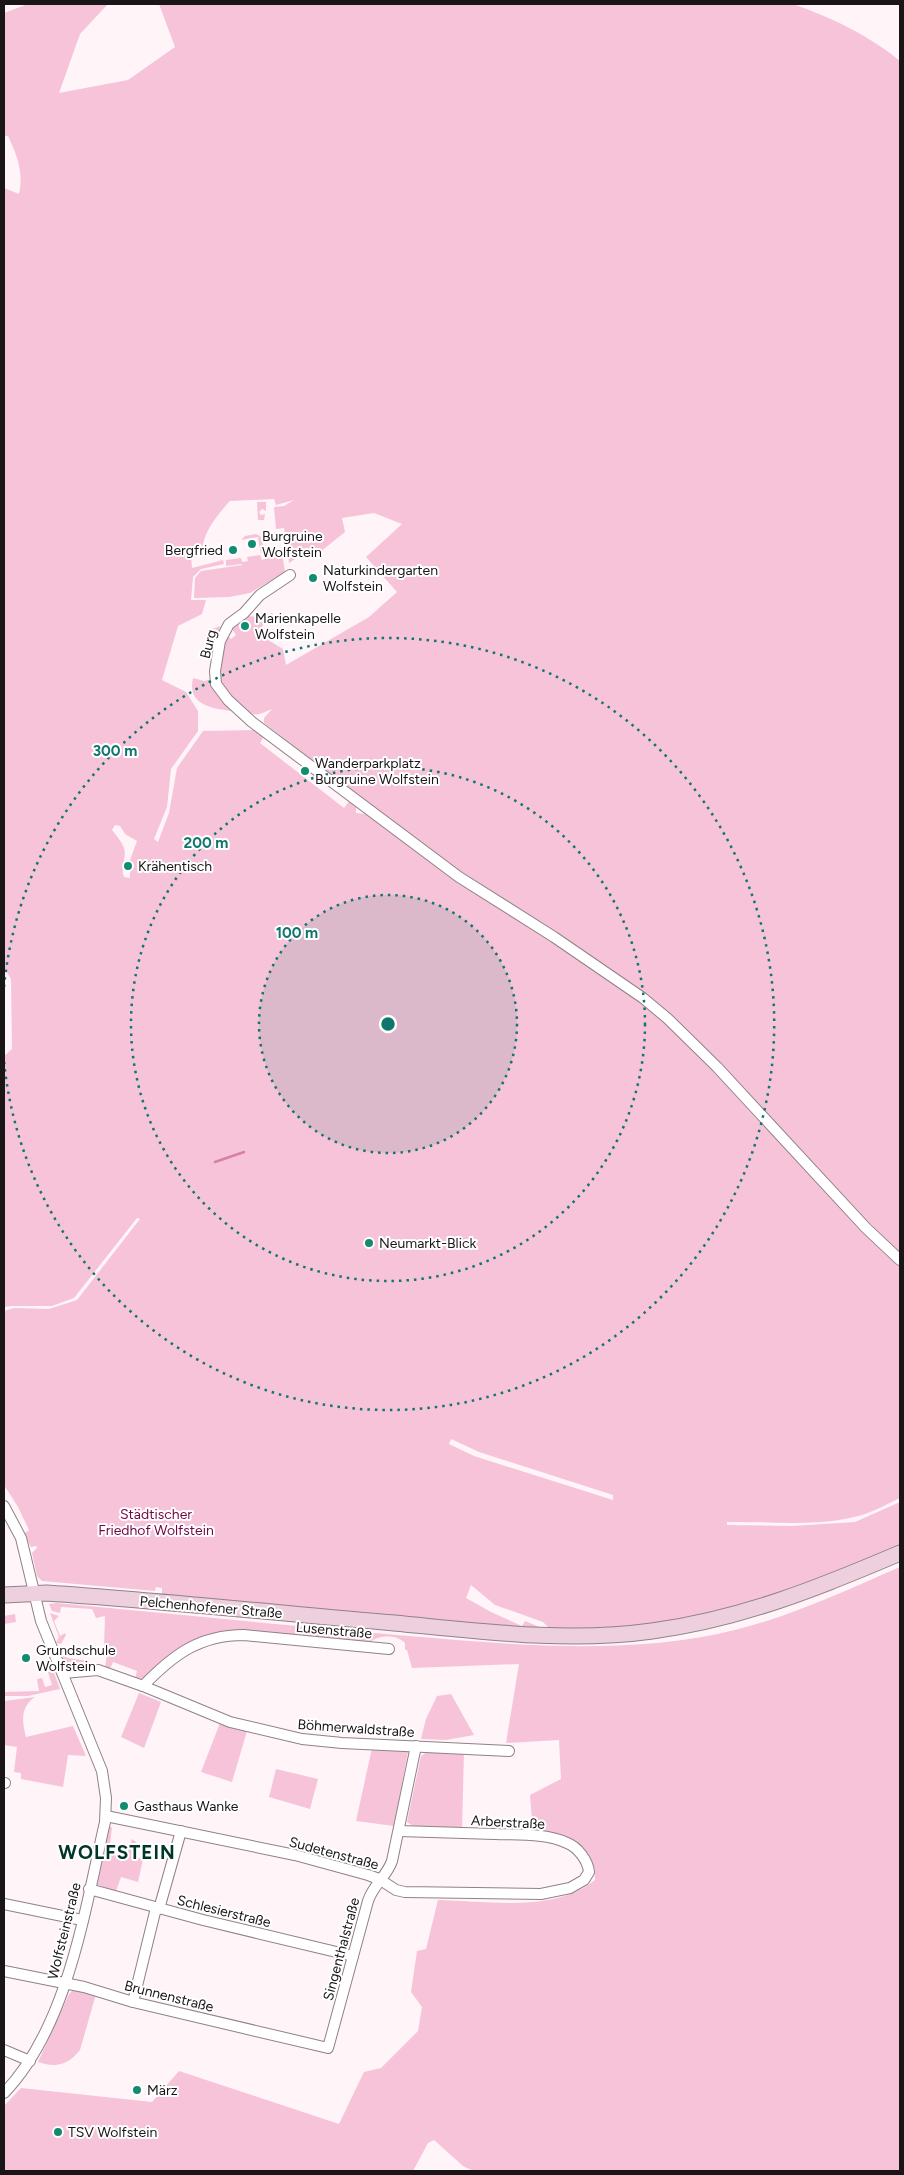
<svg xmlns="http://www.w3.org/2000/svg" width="904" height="2175" font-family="Figtree,sans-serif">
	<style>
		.green { fill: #f7c3d9; fill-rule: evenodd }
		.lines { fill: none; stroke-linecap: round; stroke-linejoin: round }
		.stream { stroke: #d880a8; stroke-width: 2.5 }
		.street-casing { stroke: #8f8287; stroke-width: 12 }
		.secondary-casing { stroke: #8f8287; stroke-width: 17 }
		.street { stroke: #fff; stroke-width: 10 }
		.secondary { stroke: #edcfde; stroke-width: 15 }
		.ring { fill: none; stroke: #0f766e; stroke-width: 2.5; stroke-dasharray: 2.5 5 }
		.poi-dot { fill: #108c70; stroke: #fff; stroke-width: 2 }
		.labels { text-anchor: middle; stroke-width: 4; stroke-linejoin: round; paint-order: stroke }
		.poi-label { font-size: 14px; fill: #1a1517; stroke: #fff; text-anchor: start }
		.street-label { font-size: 14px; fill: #1a1517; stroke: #fff }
		.park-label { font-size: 14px; fill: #730648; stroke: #fff }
		.district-label { font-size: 19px; font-weight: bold; letter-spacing: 1px; fill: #003629; stroke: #fff }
		.centre { fill: #0f766e; stroke: #fff; stroke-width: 2.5 }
		.ring-label { font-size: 15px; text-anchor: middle; font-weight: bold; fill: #0f766e; stroke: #fff; stroke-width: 4; stroke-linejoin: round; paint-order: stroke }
	</style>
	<rect width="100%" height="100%" fill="#fff4f8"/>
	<g class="green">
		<path d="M28,4H108L80,34L59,93L128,80L175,47L159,4H793C832,18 867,34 900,61V1498C889,1503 877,1510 865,1514C821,1528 773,1521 727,1522V1525L792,1526L855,1522L900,1502V1548L783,1595L652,1627L551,1630L543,1622L495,1605L471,1585L466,1598L491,1612L522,1626L525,1621L542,1628L541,1630L162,1595V1588L156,1587L155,1591L42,1581L37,1576L32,1553L37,1548L36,1546L31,1547L24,1534L29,1530L18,1507L4,1485V1311L14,1308L49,1309L77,1300L140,1219L137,1218L74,1298L52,1306H11L4,1307V1056L12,1049L11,979L4,967V188L19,194C24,173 17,155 8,136H4V13ZM274,499L276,505L294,500L284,506L274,507L276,529L284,528L289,563L309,550L315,556L345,532L342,518L374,513L402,524L366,557L397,592L369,617L286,665L283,649L255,632L274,616L272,613L261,617L247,616L230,626L236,635L231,639L226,634C224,647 217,664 219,677C220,687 243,711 253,714C259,716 266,711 272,709L264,718V723L372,807L367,814L356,813V806L350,800L344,808L260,743L265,735L257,730L203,731L177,768L169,813L158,842L154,839L167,807L171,769L198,731V711L186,692L162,680L178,626L202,614L206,600H191L193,577L201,569L224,564L223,560L192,568L191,555L196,556L202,550C205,529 216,517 230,501ZM115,825L120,826L125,834L137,841L130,860V878L124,877C120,867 127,858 124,848C122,842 116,835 112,830ZM451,1439L479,1452L613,1495V1500L474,1456L449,1444Z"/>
		<polygon points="257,502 266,502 266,511 262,509 259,512 261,515 265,514 264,520 258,520"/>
		<polygon points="256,534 260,536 264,547 261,554 258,537 241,540 245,536"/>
		<polygon points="282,552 285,572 250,593 229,597 194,598 195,578 201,571 242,565 242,564 226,566 226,560 241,558 242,562 248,561 247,557 260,555 262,560"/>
		<polygon points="220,626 217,640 211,641 207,631"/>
		<path d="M193,678L204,681L212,679L232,708L231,711C211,708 187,705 193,678Z"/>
		<path d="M900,1567V2171H473L463,2166L434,2140L428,2143L413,2171H4V2106L21,2088L152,2102L179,2071L339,2124L364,2072L381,2068L418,2031L422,2007L411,1992L417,1951L426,1949L438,1900C487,1901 555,1913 595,1880C596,1842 565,1834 533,1832L530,1795L561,1779L559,1740L506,1743L519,1664L412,1668L407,1650H405V1643C396,1634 377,1635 369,1643L233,1631L209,1634L188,1643L169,1655L146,1678L135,1679L137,1671L113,1662L110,1669L105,1668L107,1655L104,1656L101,1653L104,1647L105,1616L96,1618L92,1609L61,1607L60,1613L52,1611L49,1604L57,1603C174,1614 292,1626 409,1636C517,1645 628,1656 735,1630C792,1616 847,1590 900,1567Z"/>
		<polygon points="835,1587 836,1588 834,1590 796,1604 746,1618"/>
		<polygon points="50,1613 59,1616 54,1621 60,1636 65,1633 66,1635 61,1644 56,1643 59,1637"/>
		<polygon points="15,1614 16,1622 4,1624 4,1616"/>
		<path d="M63,1656C72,1661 84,1658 93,1663L91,1665C81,1665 66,1668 61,1657Z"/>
		<polygon points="53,1670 60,1689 28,1696 4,1696 4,1692 39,1691 37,1679 42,1678 45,1687 52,1685 48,1672"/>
		<polygon points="139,1693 161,1702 144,1748 121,1737"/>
		<polygon points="451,1694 474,1735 446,1740 421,1739 426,1719 437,1696"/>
		<path d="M35,1697C20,1707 22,1722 26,1737L73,1726L86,1756L68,1755L63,1787L21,1779V1773L14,1772L17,1747L4,1745V1701Z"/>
		<polygon points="220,1723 247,1731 232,1782 201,1772"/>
		<polygon points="372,1748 401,1749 408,1752 394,1826 356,1821"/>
		<polygon points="429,1751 464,1752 462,1829 416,1828 407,1822 421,1756"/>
		<polygon points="276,1769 318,1779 310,1809 269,1797"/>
		<polygon points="107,1827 112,1827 109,1854 126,1857 132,1839 136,1842 133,1857 143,1859 138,1882 121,1877 116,1891 96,1884"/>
		<path d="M74,1989L96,1994L80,2050C68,2065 56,2068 38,2062L69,1994Z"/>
	</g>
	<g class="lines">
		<polyline class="stream" points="215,1162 244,1152"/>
		<defs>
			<g id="street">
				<polyline points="290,575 260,595 244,613 229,624 220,641 215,671 216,684 228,700 252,722 459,877 554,937 643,998 667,1018 717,1067 866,1228 900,1260"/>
				<path d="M4,1506L21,1538L41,1621L102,1771L106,1798L105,1822C85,1909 68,2027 4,2093"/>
				<polyline points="63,1673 98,1670 143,1686 230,1722 302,1739 342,1743 509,1751"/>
				<path d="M143,1686C173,1655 199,1635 244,1635L389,1649"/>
				<polyline points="4,1783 5,1783"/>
				<path d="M106,1816L295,1855L368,1875L379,1879L396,1890L405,1892L541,1894L570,1888L584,1880L589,1872C588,1861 578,1847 567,1843C546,1833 518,1835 495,1834C463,1833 431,1832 399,1831"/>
				<polyline points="89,1889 203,1920 353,1956"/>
				<polyline points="4,1904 82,1920"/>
				<polyline points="159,1909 181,1831"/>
				<path d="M4,1971L84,1987L133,2002L328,2048L368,1901C373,1885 387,1876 392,1861L416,1746"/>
				<polyline points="133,2002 156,1908"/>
				<polyline points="4,2050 30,2061"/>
			</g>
			<path id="secondary" d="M4,1595L47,1593C163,1601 279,1613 394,1623C479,1631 567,1643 652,1631C741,1619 818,1588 900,1553"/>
		</defs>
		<use href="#street" class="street-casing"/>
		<use href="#secondary" class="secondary-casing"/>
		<use href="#street" class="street"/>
		<use href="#secondary" class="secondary"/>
	</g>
	<circle cx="388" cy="1024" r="129" fill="#0f766e" fill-opacity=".12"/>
	<g class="ring">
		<circle cx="388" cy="1024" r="129"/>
		<circle cx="388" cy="1024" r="257"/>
		<path d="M4 987A386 386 0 1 1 4 1061"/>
	</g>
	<g class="poi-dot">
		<circle cx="252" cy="544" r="5"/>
		<circle cx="233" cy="550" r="5"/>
		<circle cx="313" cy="578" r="5"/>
		<circle cx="245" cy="626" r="5"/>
		<circle cx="305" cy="771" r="5"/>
		<circle cx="128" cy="866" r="5"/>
		<circle cx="369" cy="1243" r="5"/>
		<circle cx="26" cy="1658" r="5"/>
		<circle cx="124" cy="1806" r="5"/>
		<circle cx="137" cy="2090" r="5"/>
		<circle cx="58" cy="2132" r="5"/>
	</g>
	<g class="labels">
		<g class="poi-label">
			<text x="262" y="541">Burgruine<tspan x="262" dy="16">Wolfstein</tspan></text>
			<text x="223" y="555" text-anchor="end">Bergfried</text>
			<text x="323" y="575">Naturkindergarten<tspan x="323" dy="16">Wolfstein</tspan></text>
			<text x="255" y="623">Marienkapelle<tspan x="255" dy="16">Wolfstein</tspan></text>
			<text x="315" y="768">Wanderparkplatz<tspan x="315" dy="16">Burgruine Wolfstein</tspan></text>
			<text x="138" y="871">Krähentisch</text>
			<text x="379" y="1248">Neumarkt-Blick</text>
			<text x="36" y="1655">Grundschule<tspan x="36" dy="16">Wolfstein</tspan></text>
			<text x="134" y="1811">Gasthaus Wanke</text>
			<text x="147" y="2095">März</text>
			<text x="68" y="2137">TSV Wolfstein</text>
		</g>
		<g class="street-label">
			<text transform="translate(208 644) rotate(-76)" y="5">Burg</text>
			<text transform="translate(211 1607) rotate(5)" y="5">Pelchenhofener Straße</text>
			<text transform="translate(334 1630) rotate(5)" y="5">Lusenstraße</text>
			<text transform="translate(356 1728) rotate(4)" y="5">Böhmerwaldstraße</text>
			<text transform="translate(508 1822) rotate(3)" y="5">Arberstraße</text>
			<text transform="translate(334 1853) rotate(15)" y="5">Sudetenstraße</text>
			<text transform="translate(224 1911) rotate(14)" y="5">Schlesierstraße</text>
			<text transform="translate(64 1931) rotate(-76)" y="5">Wolfsteinstraße</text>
			<text transform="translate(341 1949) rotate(-75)" y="5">Singenthalstraße</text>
			<text transform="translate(169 1996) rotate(14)" y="5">Brunnenstraße</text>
		</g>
		<g class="park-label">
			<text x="156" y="1519">Städtischer<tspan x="156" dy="16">Friedhof Wolfstein</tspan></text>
		</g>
		<g class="district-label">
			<text x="117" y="1859">WOLFSTEIN</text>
		</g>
	</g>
	<circle cx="388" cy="1024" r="8" class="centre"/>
	<g class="ring-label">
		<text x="115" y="756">300 m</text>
		<text x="206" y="848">200 m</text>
		<text x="297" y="938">100 m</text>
	</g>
	<rect width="904" height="2175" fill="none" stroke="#1a1517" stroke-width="10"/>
</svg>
